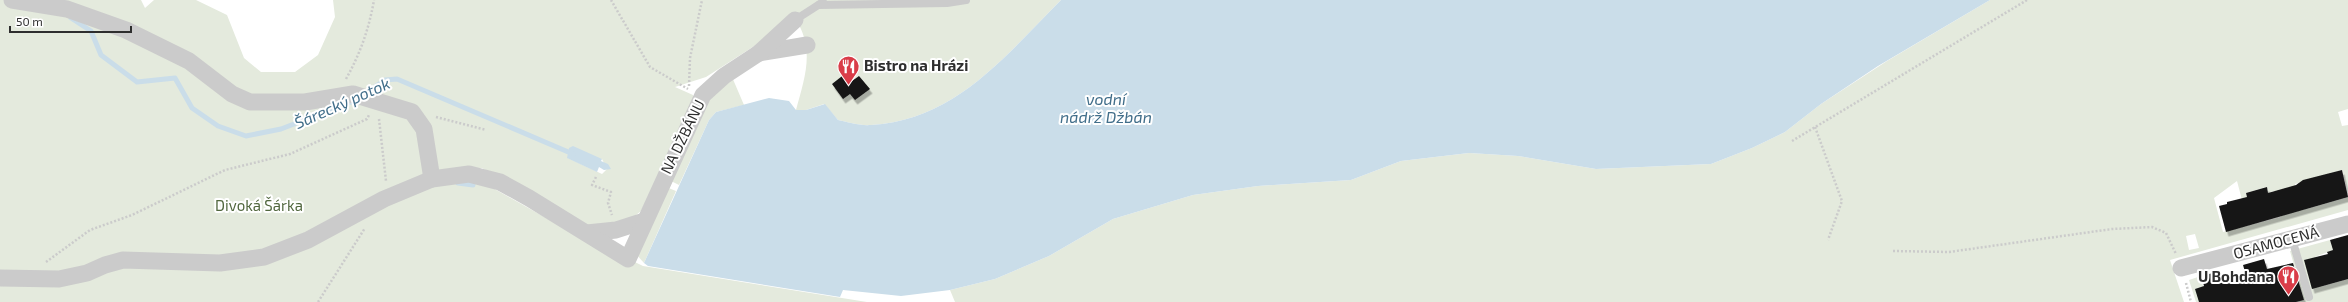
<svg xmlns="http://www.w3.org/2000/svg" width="2348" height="302" font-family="'Exo 2',sans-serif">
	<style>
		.green { fill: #e4eadd; fill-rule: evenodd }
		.water { fill: #cadde9 }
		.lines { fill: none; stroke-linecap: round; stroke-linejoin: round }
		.stream { stroke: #cadde9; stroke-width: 5 }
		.building { fill: #151515; filter: url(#shadow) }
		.path { stroke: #cbcbcb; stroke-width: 2.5; stroke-dasharray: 2 2; stroke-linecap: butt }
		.lane { stroke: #cbcbcb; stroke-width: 8 }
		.street { stroke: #cbcbcb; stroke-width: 17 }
		.labels { text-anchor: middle; stroke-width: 4; stroke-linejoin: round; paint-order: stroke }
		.poi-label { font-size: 15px; font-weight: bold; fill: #2e2e2e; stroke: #fff; text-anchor: start }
		.street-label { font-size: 15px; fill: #2e2e2e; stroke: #fff }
		.park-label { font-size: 15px; fill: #51673e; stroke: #fff }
		.water-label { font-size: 16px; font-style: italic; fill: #416e8a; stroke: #fff }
	</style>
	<defs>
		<filter id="shadow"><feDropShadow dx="2.5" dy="4.5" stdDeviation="0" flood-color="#0004"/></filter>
	</defs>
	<rect width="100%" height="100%" fill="#fff"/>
	<g class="green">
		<path d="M0,0H141L145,8L154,0H196L227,15L244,58L261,72H295L318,55L335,17L333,0H1061C1006,55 955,121 871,125C860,126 848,122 838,120L824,104L806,110H796C804,80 814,54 799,25L770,36L706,77L675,87L693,95V102L641,211L625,224L582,226L482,168L461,170L555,223L643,266L867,302H0ZM568,156L602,159L607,169L602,174L568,158Z"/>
		<path d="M1990,0H2348V109L2338,112L2342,126L2348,125V192L2342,170L2295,184L2303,210L2348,197V210L2170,260L2184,302H955L950,290L995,279L1049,256L1113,219L1193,195L1258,186L1351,180L1401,161L1469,153L1518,156L1596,169L1711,164L1752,148L1785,132L1821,104L1887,61ZM2237,181L2242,200L2248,198L2246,193L2267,187L2268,193L2274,191L2281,217L2223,232L2214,198ZM2195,234L2199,248L2189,250L2186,236Z"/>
		<polygon points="732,77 744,105 716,112 709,120 679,185 669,180 704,102"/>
		<polygon points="666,187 676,191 644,263 636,254"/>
		<polygon points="2330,240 2333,250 2315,257 2323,286 2348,279 2348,302 2296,302 2304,300 2290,251"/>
		<polygon points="2201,276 2206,302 2196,302 2189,280"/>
	</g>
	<g class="water">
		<path d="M1061,0H1990L1878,66L1821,104L1785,132L1752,148L1711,164L1596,169L1518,156L1469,153L1401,161L1351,180L1258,186L1193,195L1113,219L1049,256L995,279L950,290L901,296L843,290L840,297L648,266L644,263L709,120L716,112L769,98L789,101L796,110H806L825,104L838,120C848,122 860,126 871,125C955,121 1006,55 1061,0Z"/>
		<polygon points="573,146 602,159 601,161 608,164 611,169 604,170 599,167 597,172 567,158 569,148"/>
	</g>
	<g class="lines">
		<g class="stream">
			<polyline points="71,18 91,31 101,55 137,82 175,78 192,108 218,126 246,136 281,129 351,102"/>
			<polyline points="364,94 385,80 397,79 573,154"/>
			<polyline points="458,183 473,185"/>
		</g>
	</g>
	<g class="building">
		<polygon points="846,73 852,81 859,76 870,89 855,100 850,94 843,99 832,84"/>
		<polygon points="2342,170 2348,197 2226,232 2219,206 2227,204 2227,202 2247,197 2246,193 2267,187 2268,193 2296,185 2303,180"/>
		<polygon points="2348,235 2348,279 2312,289 2304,260 2328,254 2327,252 2333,250 2330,240"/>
		<polygon points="2264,259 2267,269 2293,263 2304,300 2296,302 2199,302 2195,289 2204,286 2201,276 2217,272 2220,282 2246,275 2243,265"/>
	</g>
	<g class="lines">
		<g class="path">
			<polyline points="611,0 650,67 688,89"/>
			<path d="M346,79C360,54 369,29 374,0"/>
			<polyline points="689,86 690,58 702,0"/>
			<polyline points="436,117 486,130"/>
			<polyline points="379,119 386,181"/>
			<polyline points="1815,127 1842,201 1828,240"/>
			<polyline points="1792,141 2027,0"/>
			<polyline points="596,177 592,185 611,192 608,203 612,215"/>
			<polyline points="1893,251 1949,252 2112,229 2152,227 2166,233 2176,254"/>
			<polyline points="46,262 90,230 132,215 225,170 290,154 367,119 369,115"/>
			<polyline points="2186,283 2191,302"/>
			<polyline points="318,302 365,228"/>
		</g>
		<g class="lane">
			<polyline points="819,5 947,3 966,0"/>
			<polyline points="795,20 823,2"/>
			<polyline points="2292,239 2309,297"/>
		</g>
		<g class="street">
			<polyline points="12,0 67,9 126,30 189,61 232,94 250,102 305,102 353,94 412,112 424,129 432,179"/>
			<polyline points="759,53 807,45"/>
			<polyline points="587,233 616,230 644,221"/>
			<polyline points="2181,268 2348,224"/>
			<polyline points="0,278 59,279 87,273 105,265 123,260 220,263 264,257 308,240 384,199 432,179 469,174 500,182 529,198 628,259 703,95 724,76 759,53 795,20"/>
		</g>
	</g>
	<defs>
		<symbol id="restaurant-pin" viewBox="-11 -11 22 30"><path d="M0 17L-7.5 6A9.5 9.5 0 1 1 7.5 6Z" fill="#d93c48" stroke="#fff"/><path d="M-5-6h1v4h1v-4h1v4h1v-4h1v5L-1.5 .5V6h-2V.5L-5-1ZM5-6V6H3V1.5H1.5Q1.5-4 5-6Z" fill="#fff"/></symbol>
	</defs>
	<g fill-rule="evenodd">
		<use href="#restaurant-pin" x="836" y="54" width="25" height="34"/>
		<use href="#restaurant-pin" x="2276" y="264" width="25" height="34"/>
	</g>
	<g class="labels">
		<g class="poi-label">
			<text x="864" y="71">Bistro na Hrázi</text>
			<text x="2274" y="282" text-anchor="end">U Bohdana</text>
		</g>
		<g class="street-label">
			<text transform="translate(683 137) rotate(-64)" y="5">NA DŽBÁNU</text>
			<text transform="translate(2276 243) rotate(-15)" y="5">OSAMOCENÁ</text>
		</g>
		<g class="park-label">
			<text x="259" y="211">Divoká Šárka</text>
		</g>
		<g class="water-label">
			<text x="1106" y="105">vodní<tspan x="1106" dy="18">nádrž Džbán</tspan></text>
			<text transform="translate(342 103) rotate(-24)" y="6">Šárecký potok</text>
		</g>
	</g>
	<path d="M10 26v6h121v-6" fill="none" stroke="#2e2e2e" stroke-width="2"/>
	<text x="16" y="26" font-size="12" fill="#2e2e2e" stroke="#ffffff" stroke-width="3" paint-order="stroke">50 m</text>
</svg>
